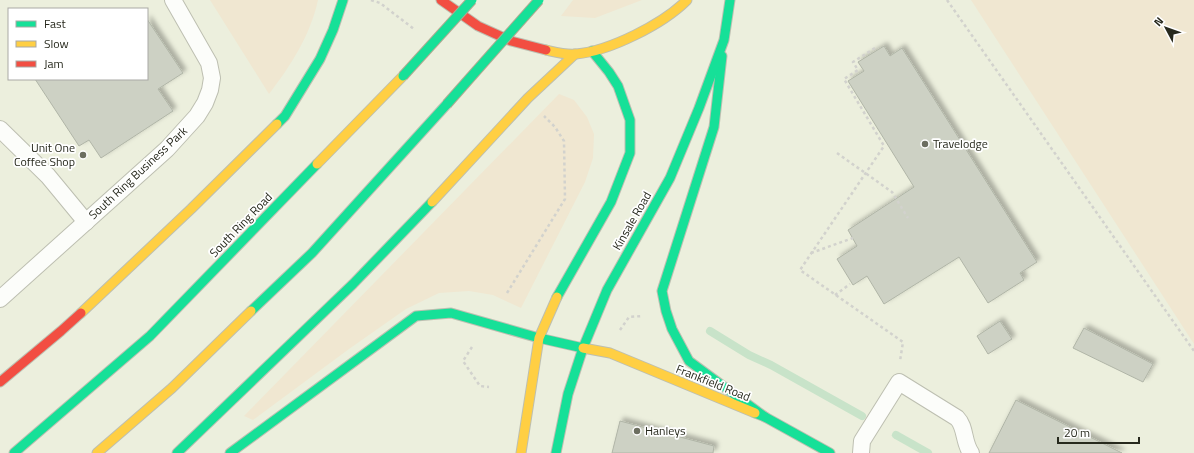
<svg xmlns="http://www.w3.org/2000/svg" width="1194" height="453" font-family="'Titillium Web',sans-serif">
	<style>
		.green { fill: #f0e7d1 }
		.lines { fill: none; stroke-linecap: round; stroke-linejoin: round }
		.stream { stroke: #c8e3c9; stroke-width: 8 }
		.building { fill: #cdd1c4; stroke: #b0b5a7; filter: url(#shadow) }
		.lane-casing { stroke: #bdbfb1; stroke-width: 18 }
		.fast-casing { stroke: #bdbfb1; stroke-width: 11 }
		.slow-casing { stroke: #bdbfb1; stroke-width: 11 }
		.jam-casing { stroke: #bdbfb1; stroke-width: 11 }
		.path { stroke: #d2d2cd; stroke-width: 2.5; stroke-dasharray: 3 3; stroke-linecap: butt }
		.lane { stroke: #fcfdfa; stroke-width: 16 }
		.fast { stroke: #16e098; stroke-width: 9 }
		.slow { stroke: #ffcf43; stroke-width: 9 }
		.jam { stroke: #f24e42; stroke-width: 9 }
		.fast-bridge-casing { stroke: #acaa91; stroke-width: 11; stroke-linecap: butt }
		.fast-bridge { stroke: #16e098; stroke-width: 9 }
		.poi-dot { fill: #6c6e60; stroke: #fff; stroke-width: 1.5 }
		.labels { text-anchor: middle; stroke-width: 3.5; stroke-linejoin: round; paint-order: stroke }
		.poi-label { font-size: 12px; fill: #27291d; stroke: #fff; text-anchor: start }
		.street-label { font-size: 12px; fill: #27291d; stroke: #fff }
	</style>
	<defs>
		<filter id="shadow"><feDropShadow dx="3.5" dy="-3.5" stdDeviation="2" flood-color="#0004"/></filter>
	</defs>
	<rect width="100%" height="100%" fill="#ecefdd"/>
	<g class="green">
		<path d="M210,0H318C310,36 291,65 269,94Z"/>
		<polygon points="573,0 642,0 595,18 561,16"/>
		<polygon points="971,0 1194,0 1194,344"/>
		<polygon points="559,94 574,100 587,117 594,134 593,158 585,182 521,308 493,295 469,291 439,293 406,309 349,349 253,420 244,416"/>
	</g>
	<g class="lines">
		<g class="stream">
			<polyline points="710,331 749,355 771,365 862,416"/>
			<polyline points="896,435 928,453"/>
		</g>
	</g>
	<g class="building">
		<polygon points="147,19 183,73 158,89 173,111 101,158 89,140 79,146 35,79 147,79"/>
		<polygon points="884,46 890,56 902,48 1037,262 1020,273 1024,280 988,303 959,257 884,304 867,276 853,285 837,259 857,246 848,230 914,187 848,81 864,71 858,62"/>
		<polygon points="1000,321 1012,339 988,354 977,336"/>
		<polygon points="1084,328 1153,364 1143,382 1073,348"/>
		<polygon points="1016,400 1122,453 989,453"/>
		<polygon points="620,421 714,446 713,453 612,453"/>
	</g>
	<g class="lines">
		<defs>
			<g id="lane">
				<polyline points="0,129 48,176 86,222"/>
				<polyline points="0,299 167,149 197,116 205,103 210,90 212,78 209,63 173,0"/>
				<path d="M861,453L862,441L899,382L957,418C966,427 963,442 971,453"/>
			</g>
			<g id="fast">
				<polyline points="722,56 714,127 662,291 666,311 672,329 689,361 765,417"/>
				<polyline points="277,124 285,116 320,59 333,30 343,0"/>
				<polyline points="557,297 611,202 630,153 630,120 618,86 609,72 592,51"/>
				<polyline points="251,311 312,253 447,104"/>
				<polyline points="755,413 765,417 830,453"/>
				<polyline points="14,453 150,336 317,164"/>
				<polyline points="177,453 353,284 432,202"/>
				<polyline points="230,453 416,316 451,313 539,338 583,348"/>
				<polyline points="556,453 568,394 583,348 607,290 670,178 699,108 724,40 730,0"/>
			</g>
			<g id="slow">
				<path d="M546,50C555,52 566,55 576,54C610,51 663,24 687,0"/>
				<polyline points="317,164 403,76"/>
				<polyline points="432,202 528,98 575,54"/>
				<polyline points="81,313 191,209 277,124"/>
				<polyline points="583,348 610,353 755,413"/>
				<polyline points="97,453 172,388 251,311"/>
				<polyline points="521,453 539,338 557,297"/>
			</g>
			<g id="jam">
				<polyline points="441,0 478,26 511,41 546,50"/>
				<polyline points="0,382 61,331 81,313"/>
			</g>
		</defs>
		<use href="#lane" class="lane-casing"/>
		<use href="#fast" class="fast-casing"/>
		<use href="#slow" class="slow-casing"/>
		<use href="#jam" class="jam-casing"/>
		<g class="path">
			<polyline points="371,0 380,3 414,29"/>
			<polyline points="947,0 1194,351"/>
			<polyline points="875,48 853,62 858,70 844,79 884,146 800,270 903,342 900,361"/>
			<polyline points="837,153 892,192 908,218"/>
			<polyline points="811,253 853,238"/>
			<polyline points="507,293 565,199 564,141 555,127 544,116"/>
			<polyline points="835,295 850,284"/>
			<polyline points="620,330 629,317 642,316"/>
			<polyline points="472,347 463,361 480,386 489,387"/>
		</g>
		<use href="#lane" class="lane"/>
		<use href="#fast" class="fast"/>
		<use href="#slow" class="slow"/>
		<use href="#jam" class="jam"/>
		<defs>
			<g id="fast-bridge">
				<polyline points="403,76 472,0"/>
				<polyline points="447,104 539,0"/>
			</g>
		</defs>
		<use href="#fast-bridge" class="fast-bridge-casing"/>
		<use href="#fast-bridge" class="fast-bridge"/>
	</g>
	<g class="poi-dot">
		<circle cx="925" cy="144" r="4"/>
		<circle cx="83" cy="155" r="4"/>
		<circle cx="637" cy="431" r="4"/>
	</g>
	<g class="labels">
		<g class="poi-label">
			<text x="933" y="148">Travelodge</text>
			<text x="75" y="152" text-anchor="end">Unit One<tspan x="75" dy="14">Coffee Shop</tspan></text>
			<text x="645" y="435">Hanleys</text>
		</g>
		<g class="street-label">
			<text transform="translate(138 173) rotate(-43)" y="4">South Ring Business Park</text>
			<text transform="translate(632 221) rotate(-60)" y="4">Kinsale Road</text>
			<text transform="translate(241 225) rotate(-46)" y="4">South Ring Road</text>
			<text transform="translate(713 383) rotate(22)" y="4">Frankfield Road</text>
		</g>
	</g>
	<rect x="8" y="8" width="140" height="72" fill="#ffffff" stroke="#a9a9a5"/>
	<rect x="16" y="21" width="20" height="6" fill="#16e098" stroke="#a9a9a5"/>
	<text x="44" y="28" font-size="12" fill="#27291d">Fast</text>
	<rect x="16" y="41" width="20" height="6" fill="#ffcf43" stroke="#a9a9a5"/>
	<text x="44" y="48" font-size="12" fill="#27291d">Slow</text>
	<rect x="16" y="61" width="20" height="6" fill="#f24e42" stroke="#a9a9a5"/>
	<text x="44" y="68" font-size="12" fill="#27291d">Jam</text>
	<g transform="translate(1166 28) rotate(311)" stroke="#ffffff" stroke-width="3" paint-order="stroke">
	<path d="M0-3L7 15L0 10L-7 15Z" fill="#27291d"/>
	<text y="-6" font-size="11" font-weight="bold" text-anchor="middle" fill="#27291d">N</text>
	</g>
	<path d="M1058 437v6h81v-6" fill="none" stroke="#27291d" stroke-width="2"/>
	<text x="1064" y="437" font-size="12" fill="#27291d" stroke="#ffffff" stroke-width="3" paint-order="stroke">20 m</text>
</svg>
